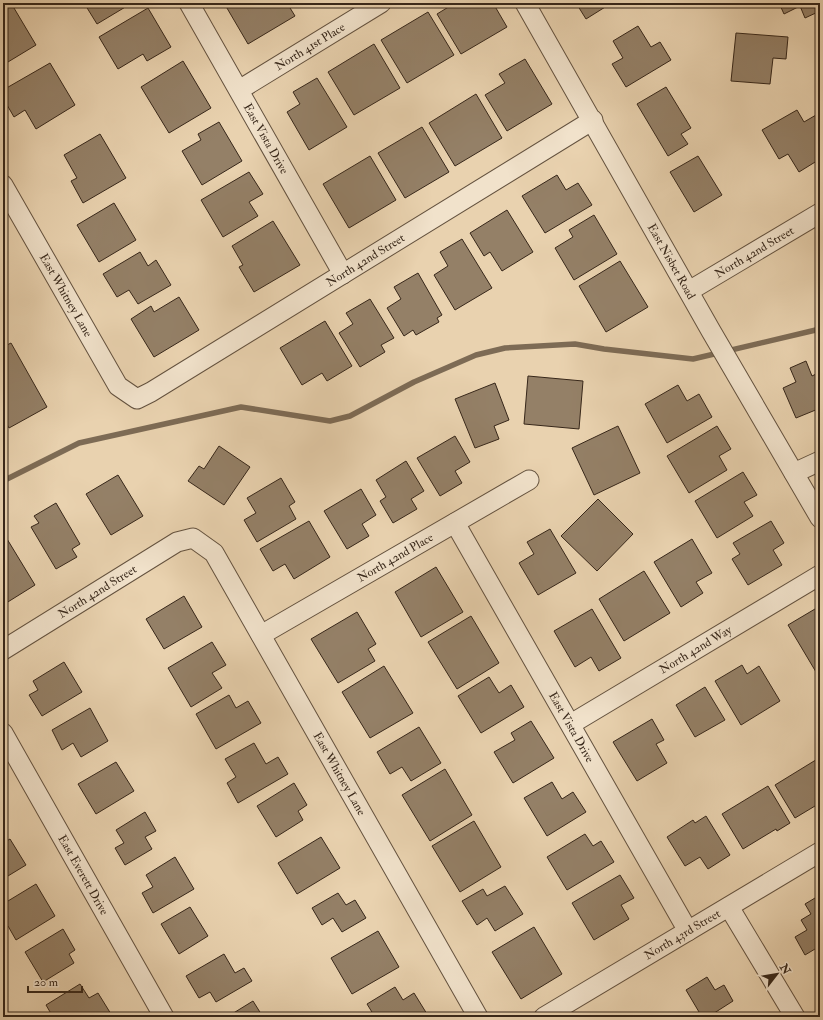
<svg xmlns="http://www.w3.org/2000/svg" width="823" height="1020" font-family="'IM FELL Double Pica',serif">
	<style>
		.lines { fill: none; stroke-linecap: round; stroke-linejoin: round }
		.stream { stroke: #7d6b55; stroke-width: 5.5 }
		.building { fill: #948067; stroke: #37271a }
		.street-casing { stroke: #64523f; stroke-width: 21 }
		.street { stroke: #f1e2cb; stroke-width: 19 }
		.labels { text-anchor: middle; stroke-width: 4; stroke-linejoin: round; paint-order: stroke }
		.street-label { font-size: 12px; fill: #37271a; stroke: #f1e2cb }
	</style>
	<rect width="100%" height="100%" fill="#e9d2af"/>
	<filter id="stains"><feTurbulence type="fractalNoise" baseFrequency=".005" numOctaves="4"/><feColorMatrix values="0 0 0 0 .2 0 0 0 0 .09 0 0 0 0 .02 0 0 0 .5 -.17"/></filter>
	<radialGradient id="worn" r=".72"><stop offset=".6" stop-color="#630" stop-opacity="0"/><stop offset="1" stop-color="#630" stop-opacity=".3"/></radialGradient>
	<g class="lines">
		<polyline class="stream" points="3,481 79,443 241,407 330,421 350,416 414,382 476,355 505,348 575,344 604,349 693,359 820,329"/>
	</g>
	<g class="building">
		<polygon points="4,3 11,3 36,45 3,65 3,4"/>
		<polygon points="84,3 132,3 97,24"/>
		<polygon points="224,3 287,3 295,16 248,44"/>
		<polygon points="455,3 493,3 507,27 461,54 437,14"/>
		<polygon points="576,3 610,3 610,4 586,19"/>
		<polygon points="779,3 820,3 820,11 805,18 800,6 784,14"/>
		<polygon points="148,8 171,47 147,61 143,54 118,69 99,37"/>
		<polygon points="428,12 454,55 407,83 381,40"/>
		<polygon points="638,26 651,47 660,42 671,60 626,87 612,64 623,58 613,41"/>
		<polygon points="736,33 788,37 786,59 773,58 770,84 731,81"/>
		<polygon points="374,44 400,88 354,115 328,72"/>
		<polygon points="525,59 552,104 507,131 485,95 505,83 499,74"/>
		<polygon points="183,61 211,108 169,133 141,87"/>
		<polygon points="50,63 75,105 36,129 25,110 14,117 3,98 3,90"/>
		<polygon points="317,78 347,127 309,150 287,112 300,104 293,92"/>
		<polygon points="666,87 691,128 681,134 688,144 668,156 637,104"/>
		<polygon points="476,94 502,138 455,166 429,123"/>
		<polygon points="797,110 804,122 816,115 820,121 820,142 817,143 820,148 820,159 799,172 788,154 779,159 762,130"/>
		<polygon points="219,122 242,161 202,185 182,151 201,140 198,134"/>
		<polygon points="422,127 449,172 405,198 378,153"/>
		<polygon points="100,134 126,178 83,203 71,181 77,178 64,155"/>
		<polygon points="370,156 396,200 349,228 323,184"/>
		<polygon points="698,156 722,195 694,212 670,172"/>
		<polygon points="249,172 263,194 249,202 258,216 223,237 201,200"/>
		<polygon points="557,175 566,190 578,183 592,205 545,233 522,196"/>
		<polygon points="114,203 136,240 99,262 77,225"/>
		<polygon points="507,210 533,252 502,271 490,252 484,256 470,233"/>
		<polygon points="594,215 617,254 574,280 555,248 573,237 569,230"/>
		<polygon points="273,221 300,265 254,292 239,267 243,265 232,246"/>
		<polygon points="462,239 492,288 455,310 434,275 448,266 440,252"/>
		<polygon points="140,252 148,266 156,260 171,285 138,304 129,290 117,297 103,274"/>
		<polygon points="620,261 648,307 606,332 579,286"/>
		<polygon points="418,273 442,315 437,318 439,322 416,335 413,330 404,336 387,308 401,299 394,287"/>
		<polygon points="179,297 199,330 154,357 131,319 151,306 154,312"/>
		<polygon points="370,299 394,338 381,345 385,352 360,367 339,333 353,324 346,313"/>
		<polygon points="325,321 352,366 327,381 322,373 302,385 280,348"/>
		<polygon points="11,343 47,407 9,428 3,417 3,347"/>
		<polygon points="806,361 812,376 820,372 820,414 818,409 796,418 783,388 796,382 790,368"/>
		<polygon points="528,376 583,381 579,429 524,424"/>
		<polygon points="495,383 509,420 494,426 499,439 475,448 455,399"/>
		<polygon points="678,385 687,401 699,394 712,417 667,443 645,404"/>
		<polygon points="618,426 640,473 594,495 572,448"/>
		<polygon points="717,426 731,449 719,456 727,470 689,493 667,456"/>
		<polygon points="455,436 470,462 455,471 462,483 440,496 417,458"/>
		<polygon points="219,446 250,467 224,505 188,481 199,466 204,469"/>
		<polygon points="406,461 424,491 411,499 417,509 393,523 380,501 386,497 376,480"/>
		<polygon points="743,472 757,495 744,502 753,516 717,538 695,501"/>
		<polygon points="118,475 143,516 111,535 86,494"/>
		<polygon points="281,478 295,502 289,506 296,519 257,542 244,520 256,513 247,498"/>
		<polygon points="361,489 376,515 362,524 369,536 347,549 324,511"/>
		<polygon points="598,499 633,534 597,571 561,536"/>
		<polygon points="56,503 80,544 72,549 77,557 56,569 31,527 39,523 34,516"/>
		<polygon points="309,521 330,557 294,579 285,564 273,571 260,549"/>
		<polygon points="771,521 784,543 773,550 782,565 748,585 732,559 740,554 733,543"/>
		<polygon points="550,529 576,573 538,595 519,563 534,554 527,542"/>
		<polygon points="4,534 35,585 3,605 3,535"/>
		<polygon points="692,539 712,573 696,582 703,593 681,607 654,562"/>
		<polygon points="436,567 463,612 421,637 395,592"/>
		<polygon points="644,571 670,613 624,641 599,599"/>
		<polygon points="184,596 202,627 164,649 146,619"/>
		<polygon points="820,606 820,670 816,672 788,625"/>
		<polygon points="592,609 621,658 599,671 591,657 575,667 554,631"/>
		<polygon points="357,612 376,644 368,649 375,661 338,683 311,639"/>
		<polygon points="471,616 499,663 457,689 428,642"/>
		<polygon points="212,642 226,665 212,673 222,688 191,707 168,668"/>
		<polygon points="64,662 82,692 42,716 29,695 38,690 33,681"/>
		<polygon points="742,665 747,674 759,666 780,701 741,725 715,681"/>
		<polygon points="384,666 413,713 370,738 342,692"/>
		<polygon points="489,677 499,693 511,685 524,707 481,733 458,696"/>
		<polygon points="705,687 725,720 695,737 676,705"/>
		<polygon points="229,695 236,708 248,701 261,723 216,749 196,714"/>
		<polygon points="90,708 108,741 81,757 73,743 62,750 52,730"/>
		<polygon points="652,719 664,740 656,744 667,763 637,781 613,742"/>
		<polygon points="531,721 554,758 513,783 494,752 515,740 511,733"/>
		<polygon points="419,727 441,763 411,781 402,767 390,774 377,752"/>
		<polygon points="254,743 266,764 278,757 288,774 238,803 227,783 236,777 225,759"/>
		<polygon points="819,758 820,760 820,803 795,818 775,785"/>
		<polygon points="116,762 134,791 96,814 78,784"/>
		<polygon points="445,769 472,815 430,841 402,795"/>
		<polygon points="552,782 562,799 573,792 586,812 547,836 524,798"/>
		<polygon points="294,783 307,805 298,811 303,820 276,837 257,806"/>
		<polygon points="768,786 790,823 777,831 776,829 743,849 722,814"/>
		<polygon points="145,812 156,831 145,837 152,849 125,865 115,848 124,843 116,830"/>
		<polygon points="706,816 730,855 708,869 700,857 685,866 667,837 693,820 695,823"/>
		<polygon points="474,821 501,867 460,892 432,846"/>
		<polygon points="585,834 593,846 601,841 614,862 567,890 547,857"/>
		<polygon points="321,837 340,868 297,894 278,863"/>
		<polygon points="10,839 26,865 3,879 3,843"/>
		<polygon points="175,857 194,889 153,913 142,893 153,887 146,875"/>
		<polygon points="620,875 634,898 621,905 629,919 594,940 572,903"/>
		<polygon points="36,884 55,916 16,940 8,926 3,929 3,904"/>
		<polygon points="505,886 523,914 495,931 487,918 477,925 462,901 483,889 487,896"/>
		<polygon points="338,893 346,905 355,900 366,918 342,932 333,918 322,925 312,908"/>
		<polygon points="820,895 820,946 805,955 795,937 807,930 801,920 811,914 805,904"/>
		<polygon points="190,907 208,936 179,954 161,924"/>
		<polygon points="534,927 562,974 521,999 492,952"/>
		<polygon points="63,929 75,950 69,954 74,963 43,982 25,952"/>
		<polygon points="378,931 399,967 352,994 331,958"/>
		<polygon points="224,954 235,973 244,968 252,981 216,1002 210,992 199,998 186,976"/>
		<polygon points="707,977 715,990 724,985 733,1001 708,1017 702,1017 686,990"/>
		<polygon points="80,984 89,998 98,993 111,1014 105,1017 53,1017 46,1005"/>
		<polygon points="395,987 403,1000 414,993 427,1014 423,1017 375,1017 367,1004"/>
		<polygon points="253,1001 263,1017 227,1017"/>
	</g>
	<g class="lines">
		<defs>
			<g id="street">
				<path id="s1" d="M189,3L343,274"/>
				<path id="s2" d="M525,3L711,331L820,518"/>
				<path id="s3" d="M239,90L381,3"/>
				<path id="s4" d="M3,185L118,386L137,399L151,392L593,120"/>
				<path id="s5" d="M689,291L820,213"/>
				<polyline points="794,473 820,461"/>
				<path id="s6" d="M455,523L688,931"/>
				<path id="s7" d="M261,635L529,480"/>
				<path id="s8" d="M3,650L177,542L193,538L214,553L478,1017"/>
				<path id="s9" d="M571,724L820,575"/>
				<path id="s10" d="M3,733L164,1017"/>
				<polyline points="729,907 795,1017"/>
				<path id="s11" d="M544,1017L820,852"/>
			</g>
		</defs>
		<use href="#street" class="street-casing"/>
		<use href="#street" class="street"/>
	</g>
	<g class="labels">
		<g class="street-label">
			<text dy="4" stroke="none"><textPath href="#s3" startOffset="83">North 41st Place</textPath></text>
			<text dy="4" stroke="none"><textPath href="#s1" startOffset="156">East Vista Drive</textPath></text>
			<text dy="4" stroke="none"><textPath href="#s5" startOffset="76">North 42nd Street</textPath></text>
			<text dy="4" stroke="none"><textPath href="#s4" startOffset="522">North 42nd Street</textPath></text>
			<text dy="4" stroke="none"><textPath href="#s2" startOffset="297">East Nisbet Road</textPath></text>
			<text dy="4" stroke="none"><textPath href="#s4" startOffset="127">East Whitney Lane</textPath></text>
			<text dy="4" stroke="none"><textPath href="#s7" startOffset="155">North 42nd Place</textPath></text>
			<text dy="4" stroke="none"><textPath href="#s8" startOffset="111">North 42nd Street</textPath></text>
			<text dy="4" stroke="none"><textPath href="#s9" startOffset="145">North 42nd Way</textPath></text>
			<text dy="4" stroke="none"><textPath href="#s6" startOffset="235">East Vista Drive</textPath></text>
			<text dy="4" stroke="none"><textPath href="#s8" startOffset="501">East Whitney Lane</textPath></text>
			<text dy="4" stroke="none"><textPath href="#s10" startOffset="163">East Everett Drive</textPath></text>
			<text dy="4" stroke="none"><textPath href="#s11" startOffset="161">North 43rd Street</textPath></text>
		</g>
	</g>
	<rect width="823" height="1020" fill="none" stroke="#e9d2af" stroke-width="16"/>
	<rect x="4" y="4" width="815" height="1012" fill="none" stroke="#37271a" stroke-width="2"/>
	<rect x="8" y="8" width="807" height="1004" fill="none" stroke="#37271a"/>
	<g transform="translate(777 974) rotate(59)" stroke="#f1e2cb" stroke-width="3" paint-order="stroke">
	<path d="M0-3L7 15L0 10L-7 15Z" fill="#37271a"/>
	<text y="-6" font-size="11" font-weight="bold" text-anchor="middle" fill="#37271a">N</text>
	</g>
	<path d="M28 986v6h54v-6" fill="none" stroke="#37271a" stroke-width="2"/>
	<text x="34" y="986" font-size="12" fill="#37271a" stroke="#f1e2cb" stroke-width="3" paint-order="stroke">20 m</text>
	<rect width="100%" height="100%" filter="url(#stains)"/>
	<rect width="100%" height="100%" fill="url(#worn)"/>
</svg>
